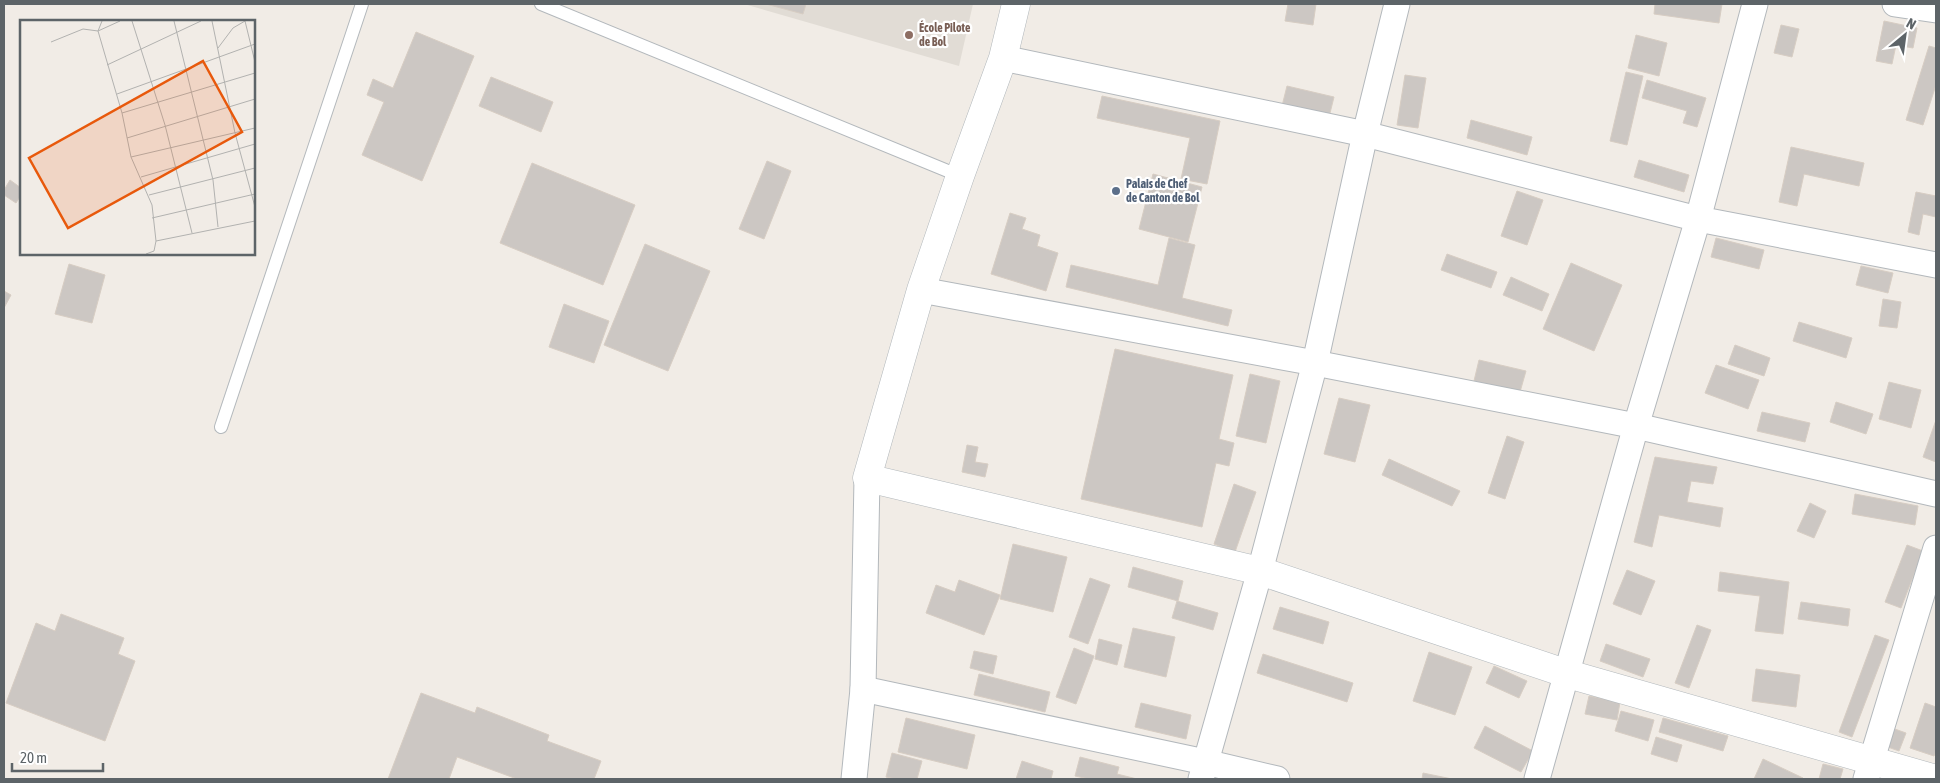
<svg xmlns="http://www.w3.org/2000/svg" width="1940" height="783" font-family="'Asap Condensed',sans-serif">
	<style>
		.education { fill: #e1dcd5 }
		.building { fill: #ccc7c3; stroke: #d7cdc3 }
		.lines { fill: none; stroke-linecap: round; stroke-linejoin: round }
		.lane-casing { stroke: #b3b8bc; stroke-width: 14 }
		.street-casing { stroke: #b3b8bc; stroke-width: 27 }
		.secondary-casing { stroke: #b2b8bc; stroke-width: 29 }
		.lane { stroke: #fff; stroke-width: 12 }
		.street { stroke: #fff; stroke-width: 25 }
		.secondary { stroke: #fff; stroke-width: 28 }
		.education-dot { fill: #8d6e63; stroke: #fff; stroke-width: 2 }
		.service-dot { fill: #5c6f8a; stroke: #fff; stroke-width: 2 }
		.labels { text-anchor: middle; stroke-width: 4.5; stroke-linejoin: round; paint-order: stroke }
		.education-label { font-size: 12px; font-weight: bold; fill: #785e54; stroke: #fff; text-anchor: start }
		.service-label { font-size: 12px; font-weight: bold; fill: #4e5e75; stroke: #fff; text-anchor: start }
		.inset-road { fill: none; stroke: #b2b2b0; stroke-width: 1 }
		.view { fill: #e8590c; fill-opacity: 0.15; stroke: #e8590c; stroke-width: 2.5 }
		.inset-edge { fill: none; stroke: #5d6468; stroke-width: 2.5 }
	</style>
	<rect width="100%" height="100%" fill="#f1ece6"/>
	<polygon class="education" points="744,4 973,4 959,66"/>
	<g class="building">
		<polygon points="766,4 806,4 803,14"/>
		<polygon points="1288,4 1316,4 1313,25 1285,21"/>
		<polygon points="1655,4 1722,4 1719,23 1654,14"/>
		<polygon points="1884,21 1917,28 1913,48 1896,45 1892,64 1876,61"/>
		<polygon points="1781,25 1799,29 1792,57 1774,53"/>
		<polygon points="416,32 474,56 422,181 362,155 384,102 367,95 373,79 393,88"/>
		<polygon points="1636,35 1667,43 1659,76 1628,68"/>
		<polygon points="1929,46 1936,48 1936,85 1923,125 1906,120"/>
		<polygon points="1626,72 1643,76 1627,145 1610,141"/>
		<polygon points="1405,75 1426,78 1418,128 1397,125"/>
		<polygon points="491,77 553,102 541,132 479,106"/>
		<polygon points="1647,80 1706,98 1697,127 1683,123 1687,111 1642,98"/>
		<polygon points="1287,86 1334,97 1329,117 1282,106"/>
		<polygon points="1102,96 1220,121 1207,184 1181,179 1190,138 1097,118"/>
		<polygon points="1471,120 1532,137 1527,155 1467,138"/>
		<polygon points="1791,147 1864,163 1859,186 1804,174 1797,206 1779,202"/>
		<polygon points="1639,160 1689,175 1684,192 1634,177"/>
		<polygon points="767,161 791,171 764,239 739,229"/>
		<polygon points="532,163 635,205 603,285 500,243"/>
		<polygon points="1153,174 1202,187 1188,242 1139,229"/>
		<polygon points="10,180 21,188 21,195 16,203 4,195 4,190"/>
		<polygon points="1517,191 1543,200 1527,245 1501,236"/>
		<polygon points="1916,192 1936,196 1936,217 1923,214 1919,235 1908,232"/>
		<polygon points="1010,213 1026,218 1022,229 1040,235 1037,246 1058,253 1046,291 991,274"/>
		<polygon points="1169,238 1195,245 1182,298 1232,310 1228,326 1066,287 1071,265 1158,285"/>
		<polygon points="1716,238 1764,250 1759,269 1711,257"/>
		<polygon points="645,244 710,271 668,371 604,345"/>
		<polygon points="1447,254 1497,272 1491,288 1441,270"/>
		<polygon points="1571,263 1622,285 1594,351 1543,329"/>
		<polygon points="69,264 105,275 92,323 55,314"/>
		<polygon points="1861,266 1893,273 1888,293 1856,285"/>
		<polygon points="1511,277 1549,294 1542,311 1503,295"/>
		<polygon points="4,291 11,295 4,308"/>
		<polygon points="1883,299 1901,302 1897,328 1879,326"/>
		<polygon points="564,304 609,321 594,363 549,347"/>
		<polygon points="1799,322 1852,338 1846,358 1793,341"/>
		<polygon points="1735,345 1770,358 1764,376 1728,364"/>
		<polygon points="1115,349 1233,375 1219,439 1234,443 1229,466 1216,463 1202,527 1081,499"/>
		<polygon points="1479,360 1526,371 1520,392 1474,381"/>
		<polygon points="1716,365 1759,380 1748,409 1705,393"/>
		<polygon points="1250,374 1280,381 1266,443 1236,436"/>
		<polygon points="1889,382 1921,390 1911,428 1879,419"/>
		<polygon points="1339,398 1370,405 1355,462 1324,454"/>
		<polygon points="1836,402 1873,414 1866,434 1830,422"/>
		<polygon points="1762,412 1810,423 1805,442 1757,431"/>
		<polygon points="1936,420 1936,462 1923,457"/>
		<polygon points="1507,436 1524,442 1505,499 1488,493"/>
		<polygon points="967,445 978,447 975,462 988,464 985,477 962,472"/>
		<polygon points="1655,457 1717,467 1713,484 1691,481 1687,502 1723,508 1720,527 1659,515 1652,547 1634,542"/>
		<polygon points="1389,459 1460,491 1452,506 1382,475"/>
		<polygon points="1234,484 1256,492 1235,552 1214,544"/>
		<polygon points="1855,494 1918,506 1915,525 1852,514"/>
		<polygon points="1810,503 1826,511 1814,538 1797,531"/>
		<polygon points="1013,544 1067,557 1053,612 1000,599"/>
		<polygon points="1907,545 1923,551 1901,608 1885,602"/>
		<polygon points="1133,567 1183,581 1178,601 1128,587"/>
		<polygon points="1627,570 1655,581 1641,615 1613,604"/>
		<polygon points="1720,572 1789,582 1783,634 1755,631 1760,596 1718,591"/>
		<polygon points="1090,578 1110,585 1088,644 1069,637"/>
		<polygon points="959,580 1000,595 984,635 926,613 936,585 955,592"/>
		<polygon points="1177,601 1218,613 1213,630 1172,618"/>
		<polygon points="1801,602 1850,609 1848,626 1798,619"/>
		<polygon points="1280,607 1329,622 1323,644 1273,629"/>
		<polygon points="61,614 124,638 118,654 135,661 105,741 6,703 36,623 55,631"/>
		<polygon points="1697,625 1711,630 1689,688 1675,683"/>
		<polygon points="1133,628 1175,637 1166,677 1124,667"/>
		<polygon points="1875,635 1889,640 1852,737 1839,732"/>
		<polygon points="1099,639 1122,645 1117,665 1095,659"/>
		<polygon points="1606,644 1650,659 1643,677 1600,661"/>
		<polygon points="1074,648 1094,656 1076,704 1056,697"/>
		<polygon points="974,651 997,656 993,674 970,668"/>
		<polygon points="1429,652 1472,667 1455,715 1413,701"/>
		<polygon points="1263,654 1353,683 1347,702 1257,673"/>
		<polygon points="1494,666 1527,681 1519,698 1486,683"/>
		<polygon points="1756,669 1800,675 1796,707 1752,701"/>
		<polygon points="979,674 1050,692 1045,712 974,695"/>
		<polygon points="421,693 475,713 477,707 549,735 547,741 601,761 594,779 517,779 457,757 449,779 388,779"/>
		<polygon points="1589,696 1620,702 1617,720 1585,714"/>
		<polygon points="1141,703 1191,715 1186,739 1135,727"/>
		<polygon points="1925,703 1936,707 1936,751 1934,756 1910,748"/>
		<polygon points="1621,711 1654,720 1648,741 1615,731"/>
		<polygon points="906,718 975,735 967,769 898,752"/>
		<polygon points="1663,718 1728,736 1723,751 1659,732"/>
		<polygon points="1485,726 1533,751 1521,772 1474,748"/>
		<polygon points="1892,728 1906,733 1899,751 1885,746"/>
		<polygon points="1656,737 1682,745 1677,762 1651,754"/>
		<polygon points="892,753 922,761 917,779 896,779 886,777"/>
		<polygon points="1080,757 1119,767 1117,774 1137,779 1089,779 1075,776"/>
		<polygon points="1763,759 1803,778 1802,779 1754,779"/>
		<polygon points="1022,761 1053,771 1051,779 1016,779"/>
		<polygon points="1823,764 1843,769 1840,779 1819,779"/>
		<polygon points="1423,773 1452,779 1422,779"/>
	</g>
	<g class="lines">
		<defs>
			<g id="lane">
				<polyline points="541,4 960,176"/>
				<polyline points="221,427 362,4"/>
			</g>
			<g id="street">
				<polyline points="1895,4 1936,10"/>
				<polyline points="1003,58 1365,134 1698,219 1936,265"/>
				<polyline points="921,290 1315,363 1636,426 1936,494"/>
				<polyline points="863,689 1205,762 1277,779"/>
				<polyline points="854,779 863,689 867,478"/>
				<polyline points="1201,779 1260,571 1315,363 1365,134 1397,4"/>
				<polyline points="1537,779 1636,426 1698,219 1755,4"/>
				<polyline points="1866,779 1936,548"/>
			</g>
			<polyline id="secondary" points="1016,4 1003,58 960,176 921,290 867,478 1260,571 1568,674 1936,779"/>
		</defs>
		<use href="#lane" class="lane-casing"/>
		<use href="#street" class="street-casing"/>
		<use href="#secondary" class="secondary-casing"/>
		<use href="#lane" class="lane"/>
		<use href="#street" class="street"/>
		<use href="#secondary" class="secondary"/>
	</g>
	<circle class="education-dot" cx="909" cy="35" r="5"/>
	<circle class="service-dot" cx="1116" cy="191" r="5"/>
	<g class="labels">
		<g class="education-label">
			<text x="919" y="32">École Pilote<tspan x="919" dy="14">de Bol</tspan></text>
		</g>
		<g class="service-label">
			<text x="1126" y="188">Palais de Chef<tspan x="1126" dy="14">de Canton de Bol</tspan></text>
		</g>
	</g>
	<g transform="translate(20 20)">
		<rect width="235" height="235" fill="#f1ece6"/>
		<path class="inset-road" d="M82,1L78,11L102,93L111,137L132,185L136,221L134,231L126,234M112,1L145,105L172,213M154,1L193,160L198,207M192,1L215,113L235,187M225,1L235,42M31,22L63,9L78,11L100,1M198,28L213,8L225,1M87,45L181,1M97,74L235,24M102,93L235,53M107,118L235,79M111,137L235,108M121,157L235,124M129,175L235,148M132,198L235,174M136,221L235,201"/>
		<path class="view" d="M183,41L222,112L48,208L9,138Z"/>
		<rect width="235" height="235" class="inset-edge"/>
	</g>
	<rect width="1940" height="783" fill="none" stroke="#5d6468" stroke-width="10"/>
	<g transform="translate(1905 35) rotate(29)" stroke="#ffffff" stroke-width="4" paint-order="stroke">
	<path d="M0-4L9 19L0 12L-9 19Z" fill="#5d6468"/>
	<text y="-8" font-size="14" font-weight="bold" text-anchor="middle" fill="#5d6468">N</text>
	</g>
	<path d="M12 763v8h91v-8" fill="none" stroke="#5d6468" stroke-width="2.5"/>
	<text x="20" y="763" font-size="15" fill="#5d6468" stroke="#ffffff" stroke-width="4" paint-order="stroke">20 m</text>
</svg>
